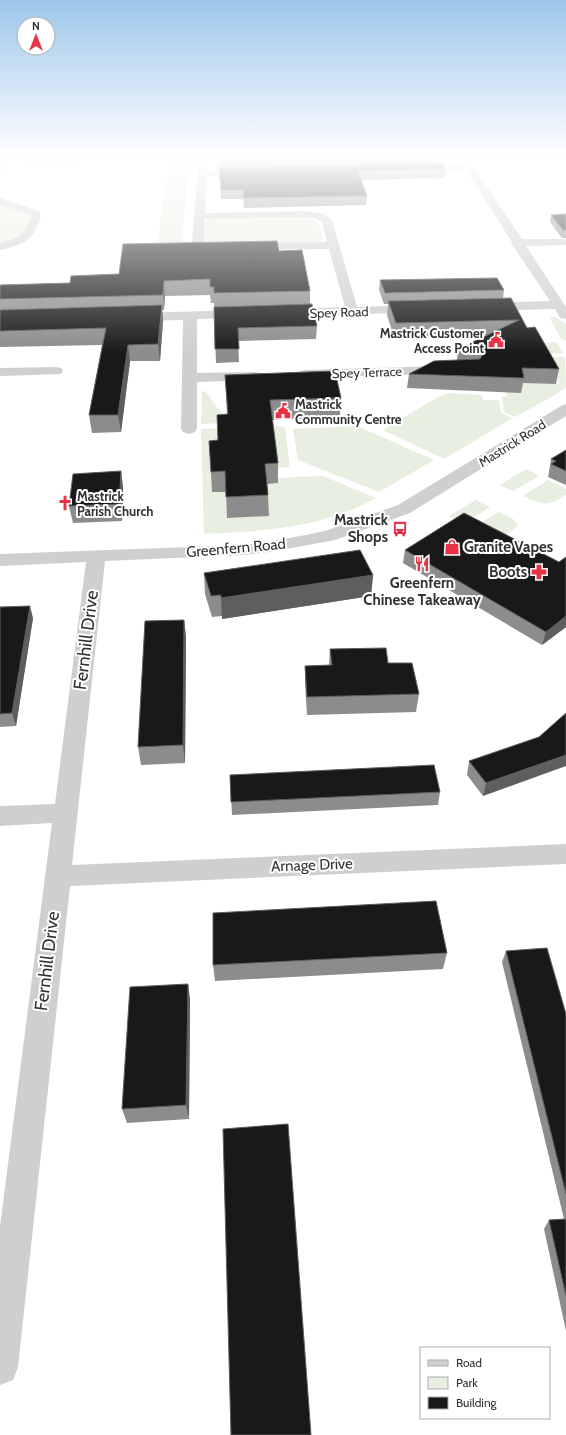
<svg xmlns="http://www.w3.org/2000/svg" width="566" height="1435" font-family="Cabin,sans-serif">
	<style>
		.green { fill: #e8eee0 }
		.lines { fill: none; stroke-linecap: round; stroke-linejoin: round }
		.minor { fill: #cfcfcf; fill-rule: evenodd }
		.wall { fill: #8c8c8c }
		.shaded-wall { fill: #5e5e5e }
		.building { fill: #191919; stroke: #5e5e5e }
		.labels { text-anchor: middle; stroke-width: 4; stroke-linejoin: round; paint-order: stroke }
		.far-street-label { font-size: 13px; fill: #323232; stroke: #fff }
		.far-poi-label { font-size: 13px; font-weight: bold; fill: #323232; stroke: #fff; text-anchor: start }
		.poi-label { font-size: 15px; font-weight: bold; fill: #323232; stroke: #fff; text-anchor: end }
		.street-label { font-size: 15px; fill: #323232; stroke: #fff }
		.near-street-label { font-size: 18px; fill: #323232; stroke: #fff }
	</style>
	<rect width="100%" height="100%" fill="#fff"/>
	<g class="green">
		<polygon points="170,154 189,154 182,244 156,253"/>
		<polygon points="0,203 28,212 32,216 24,235 0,245"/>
		<polygon points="304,217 312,219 319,224 323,238 321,241 313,243 208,244 203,241 204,223 207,219"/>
		<polygon points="549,317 556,317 566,324 566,340 562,340"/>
		<polygon points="556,342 563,353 544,354 538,343"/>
		<polygon points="565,357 566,387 555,395 515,417 504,412 502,396 507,397 506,392 521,393 518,374 532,383 559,384 555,366 491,358"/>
		<polygon points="202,391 206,392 222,414 222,423 201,424"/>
		<polygon points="449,393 482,395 483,400 499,400 501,413 513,418 444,459 383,430 436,398"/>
		<path d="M279,426L285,428L290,467L276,468L219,461L212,492H226L265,484L277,478L323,476L376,498C323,528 264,531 204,534L201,429Z"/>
		<polygon points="357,426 434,460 379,492 298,460 293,429"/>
		<polygon points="526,469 539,476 513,491 500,485"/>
		<path d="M548,480L566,489V495C547,507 543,505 523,496Z"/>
		<polygon points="476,500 490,507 463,524 449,516"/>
		<polygon points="499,512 513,519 518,526 500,539 475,526"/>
	</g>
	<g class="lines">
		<g class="minor">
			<polygon points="3,154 12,154 3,170 0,171 0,158"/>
			<path d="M199,154H208L207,170L249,168L254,171L249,174L207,176L205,213L307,211L324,214L332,220L357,307L417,305L422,306L423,309L422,312L285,317L280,316L278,313L280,310L285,309L345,307L329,249L204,250L200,249L192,243ZM307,217L317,219L322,222L327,242L206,243L204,242V219Z"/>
			<polygon points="456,154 465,154 522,239 566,239 566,245 526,246 566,307 566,319 560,318 555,309 485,311 480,310 479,307 480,304 485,303 550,301 511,243 512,242 466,170 415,171 410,168 415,165 463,164"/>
			<path d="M0,198L39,211L41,217C32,242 25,244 0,250V243C20,238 23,236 31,217L30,215L0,205Z"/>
			<polygon points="245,310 250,311 252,314 250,317 197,319 197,373 255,372 260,373 262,376 260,379 255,380 197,382 197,429 195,432 189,434 183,432 181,429 183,320 133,321 128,320 126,317 128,314 133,313"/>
			<polygon points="445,366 450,367 452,370 450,373 305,378 300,377 298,374 300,371 305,370"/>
			<polygon points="56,367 61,368 63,371 61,374 0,376 0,368"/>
			<polygon points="566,404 566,416 410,513 335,540 270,552 244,555 105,561 72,865 566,844 566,864 70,886 18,1367 13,1380 0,1385 0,1226 52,823 0,826 0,806 55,804 86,562 0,566 0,554 244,545 270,542 325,531 398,505 561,406"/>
		</g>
	</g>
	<g class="wall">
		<polygon points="22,154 139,154 137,160 24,161"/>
		<polygon points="219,154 438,154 437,163 446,169 445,178 361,180 367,196 366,205 244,208 243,199 221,199"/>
		<polygon points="566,214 566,238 562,238 550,222 551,215"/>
		<polygon points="279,251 310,291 310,304 317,326 316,339 238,341 239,362 216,363 214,303 211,303 210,295 165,296 164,310 162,310 163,321 160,361 130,361 121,432 92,433 89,415 102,345 0,347 0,285 70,283 119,274"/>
		<polygon points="380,280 504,290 503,298 527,328 559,369 556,384 523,383 521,393 407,388 409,374 457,360 458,349 488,335 394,337 387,315 388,304 384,304 379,290"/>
		<polygon points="225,375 341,398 340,417 272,420 278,463 278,483 267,484 268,495 269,516 227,518 226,492 212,492 211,472 218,440 227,414"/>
		<polygon points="566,450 566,485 548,477 549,473 549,472 551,459"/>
		<polygon points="121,471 123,488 122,521 73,523 69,506"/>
		<polygon points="405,550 559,562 566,557 566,627 542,645 403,563"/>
		<polygon points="204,573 373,575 371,596 222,619 222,616 212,617 205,594"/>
		<polygon points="0,607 33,618 16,726 0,727"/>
		<polygon points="184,620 186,637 185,763 141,765 138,747"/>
		<polygon points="330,649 388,663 419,694 416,712 307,715 305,683 305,666 329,665"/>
		<polygon points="539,737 483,796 467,775 469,761"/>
		<polygon points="230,775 440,792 438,805 232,815"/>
		<polygon points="506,951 566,1014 566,1331 544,1229 549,1220 564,1219 502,962"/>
		<polygon points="447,953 443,969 215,981 213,965"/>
		<polygon points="188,984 190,1000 189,1119 127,1123 122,1109"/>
	</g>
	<g class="shaded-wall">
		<polygon points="136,154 139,154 137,160"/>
		<polygon points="164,281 165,296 164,310 163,295"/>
		<polygon points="162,305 163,321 160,361 158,344"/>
		<polygon points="128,345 130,361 121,432 118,415"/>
		<polygon points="121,471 123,488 122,521 119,504"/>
		<polygon points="373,575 371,596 222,619 221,598"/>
		<polygon points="30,606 33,618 16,726 12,713"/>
		<polygon points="566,616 566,627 542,645 546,632"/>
		<polygon points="184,620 186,637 185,763 183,745"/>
		<polygon points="566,755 566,766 483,796 486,783"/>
		<polygon points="188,984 190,1000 189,1119 186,1105"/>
	</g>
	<g class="building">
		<polygon points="219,154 438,154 219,159"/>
		<polygon points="443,163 446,169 358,171 367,196 244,198 243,190 221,190 219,168"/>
		<polygon points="566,214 566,230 563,230 551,215"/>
		<polygon points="277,241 279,251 302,250 310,291 214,293 214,287 210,287 210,279 164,281 163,295 0,299 0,285 70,283 71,276 119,274 123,244"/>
		<polygon points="497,278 504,290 385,293 380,280"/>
		<polygon points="511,298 527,328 535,327 559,369 522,368 524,378 409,374 434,361 480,359 483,354 480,350 458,349 519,320 396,323 388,301"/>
		<polygon points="312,304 317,326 238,328 239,349 215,349 214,307"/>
		<polygon points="162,305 158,344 128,345 118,415 89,415 106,328 0,331 0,310"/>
		<polygon points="335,371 341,398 270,400 278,463 265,464 268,495 226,497 225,471 211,472 209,441 218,440 217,415 228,414 225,375"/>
		<polygon points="566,450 566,471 551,464 556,461 551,459"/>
		<polygon points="121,471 119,504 69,506 73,474"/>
		<polygon points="464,513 559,562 566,557 566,616 546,632 405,550"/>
		<polygon points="360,550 373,575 221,598 221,595 211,596 204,573"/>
		<polygon points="30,606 12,713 0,714 0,607"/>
		<polygon points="184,620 183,745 138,747 145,621"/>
		<polygon points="386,648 388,663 412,663 419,694 307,697 305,666 332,665 330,649"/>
		<polygon points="566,713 566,755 486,783 469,761 539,737"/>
		<polygon points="434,765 440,792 231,802 230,775"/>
		<polygon points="436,901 447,953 213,965 213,913"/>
		<polygon points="547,948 566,1014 566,1194 506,951"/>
		<polygon points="188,984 186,1105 122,1109 130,987"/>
		<polygon points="288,1124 311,1435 231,1435 223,1129"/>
		<polygon points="566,1219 566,1296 549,1220"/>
	</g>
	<linearGradient id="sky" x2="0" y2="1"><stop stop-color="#9dc6ea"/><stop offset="0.44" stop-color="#fff"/><stop offset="1" stop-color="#fff" stop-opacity="0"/></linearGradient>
	<rect width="566" height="354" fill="url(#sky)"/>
	<defs>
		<symbol id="civic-bare" viewBox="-9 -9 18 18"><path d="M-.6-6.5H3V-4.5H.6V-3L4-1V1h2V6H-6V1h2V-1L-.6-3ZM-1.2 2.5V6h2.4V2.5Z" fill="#e93344" stroke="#fff" stroke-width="2.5" paint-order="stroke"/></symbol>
		<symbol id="church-bare" viewBox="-9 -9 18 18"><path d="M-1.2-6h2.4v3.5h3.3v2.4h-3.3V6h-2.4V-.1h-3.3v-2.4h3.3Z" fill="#e93344" stroke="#fff" stroke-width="2.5" paint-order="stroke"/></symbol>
		<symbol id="bus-bare" viewBox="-9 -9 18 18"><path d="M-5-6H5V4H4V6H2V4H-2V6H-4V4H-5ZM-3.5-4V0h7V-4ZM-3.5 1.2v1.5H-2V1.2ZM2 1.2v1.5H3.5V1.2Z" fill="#e93344" stroke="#fff" stroke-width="2.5" paint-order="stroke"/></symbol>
		<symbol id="shop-bare" viewBox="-9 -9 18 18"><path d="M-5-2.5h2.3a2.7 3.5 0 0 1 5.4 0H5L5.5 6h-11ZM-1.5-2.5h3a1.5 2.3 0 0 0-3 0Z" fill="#e93344" stroke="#fff" stroke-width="2.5" paint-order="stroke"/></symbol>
		<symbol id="restaurant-bare" viewBox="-9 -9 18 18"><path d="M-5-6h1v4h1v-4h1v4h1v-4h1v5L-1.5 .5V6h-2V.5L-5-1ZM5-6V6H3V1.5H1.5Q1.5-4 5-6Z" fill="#e93344" stroke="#fff" stroke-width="2.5" paint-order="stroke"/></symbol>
		<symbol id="pharmacy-bare" viewBox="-9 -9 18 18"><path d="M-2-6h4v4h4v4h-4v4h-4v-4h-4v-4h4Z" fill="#e93344" stroke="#fff" stroke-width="2.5" paint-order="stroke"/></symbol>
	</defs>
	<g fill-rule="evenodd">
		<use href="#civic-bare" x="485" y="329" width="22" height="22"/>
		<use href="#civic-bare" x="272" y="400" width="22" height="22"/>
		<use href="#church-bare" x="54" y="492" width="22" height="22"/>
		<use href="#bus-bare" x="389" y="518" width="22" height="22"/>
		<use href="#shop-bare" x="441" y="536" width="22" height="22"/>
		<use href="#restaurant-bare" x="411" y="553" width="22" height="22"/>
		<use href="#pharmacy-bare" x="528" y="561" width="22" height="22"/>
	</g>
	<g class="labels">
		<g class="far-street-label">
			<text transform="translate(339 312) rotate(-2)" y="5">Spey Road</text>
			<text transform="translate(367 372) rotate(-2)" y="5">Spey Terrace</text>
			<text transform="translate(512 443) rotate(-32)" y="5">Mastrick Road</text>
		</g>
		<g class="far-poi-label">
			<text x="484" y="338" text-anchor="end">Mastrick Customer<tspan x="484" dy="15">Access Point</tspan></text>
			<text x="295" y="409">Mastrick<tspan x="295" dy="15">Community Centre</tspan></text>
			<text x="77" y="501">Mastrick<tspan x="77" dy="15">Parish Church</tspan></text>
		</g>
		<g class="poi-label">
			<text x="388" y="525">Mastrick<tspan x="388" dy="17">Shops</tspan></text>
			<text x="464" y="552" text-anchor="start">Granite Vapes</text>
			<text x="527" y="577">Boots</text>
			<text x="422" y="588" text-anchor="middle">Greenfern<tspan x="422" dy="17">Chinese Takeaway</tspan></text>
		</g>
		<g class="street-label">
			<text transform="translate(236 548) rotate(-5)" y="5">Greenfern Road</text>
			<text transform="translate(312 865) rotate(-2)" y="5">Arnage Drive</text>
		</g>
		<g class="near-street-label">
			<text transform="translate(86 640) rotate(-83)" y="6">Fernhill Drive</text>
			<text transform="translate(47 961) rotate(-83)" y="6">Fernhill Drive</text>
		</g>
	</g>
	<rect x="420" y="1347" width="130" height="72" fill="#ffffff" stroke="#adadad"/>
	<rect x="428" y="1360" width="20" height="6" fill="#cfcfcf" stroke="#adadad"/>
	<text x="456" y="1367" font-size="12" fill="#323232">Road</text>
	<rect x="428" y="1377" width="20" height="12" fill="#e8eee0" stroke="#adadad"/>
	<text x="456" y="1387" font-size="12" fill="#323232">Park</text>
	<rect x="428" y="1397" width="20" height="12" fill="#191919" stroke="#adadad"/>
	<text x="456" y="1407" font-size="12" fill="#323232">Building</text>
	<g transform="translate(36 36)"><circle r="19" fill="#ffffff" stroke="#adadad"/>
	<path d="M0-3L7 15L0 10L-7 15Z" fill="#e93344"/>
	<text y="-6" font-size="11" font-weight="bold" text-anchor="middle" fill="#323232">N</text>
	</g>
</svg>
